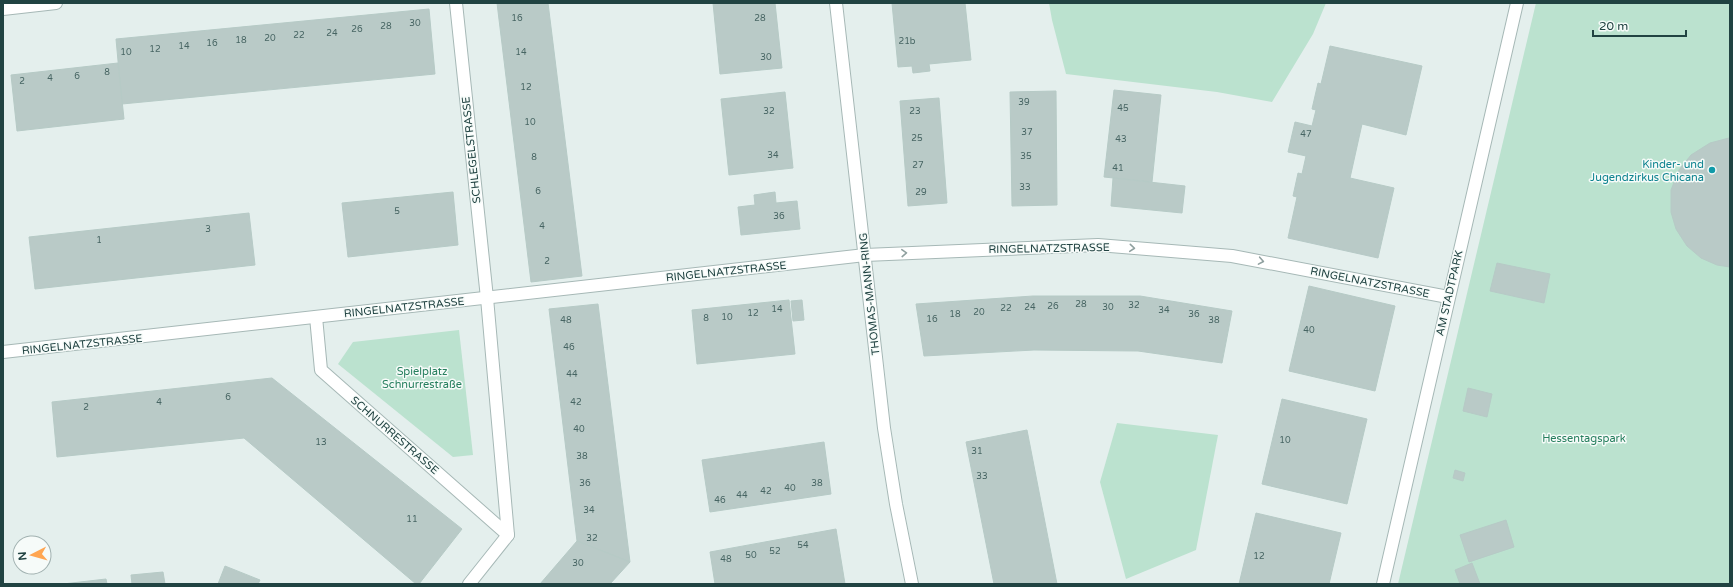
<svg xmlns="http://www.w3.org/2000/svg" width="1733" height="587" font-family="'Varela Round',sans-serif">
	<style>
		.green { fill: #bbe2cf }
		.building { fill: #b9cac7; stroke: #b6cac6 }
		.lines { fill: none; stroke-linecap: round; stroke-linejoin: round }
		.street-casing { stroke: #a6b8b6; stroke-width: 14 }
		.street { stroke: #fff; stroke-width: 12 }
		.oneway { stroke: #90a1a0 }
		.culture-dot { fill: #0f9aa8; stroke: #f6fbf9; stroke-width: 1.5 }
		.labels { text-anchor: middle; stroke-width: 3; stroke-linejoin: round; paint-order: stroke }
		.number-label { font-size: 9px; fill: #476563 }
		.street-label { font-size: 11px; fill: #214342; stroke: #f6fbf9 }
		.culture-label { font-size: 11px; fill: #0d838f; stroke: #f6fbf9; text-anchor: end }
		.park-label { font-size: 11px; fill: #267f5e; stroke: #f6fbf9 }
	</style>
	<rect width="100%" height="100%" fill="#e4efed"/>
	<g class="green">
		<polygon points="1049,3 1326,3 1313,34 1272,102 1217,92 1066,74 1052,20"/>
		<polygon points="1536,3 1730,3 1730,584 1398,584"/>
		<polygon points="459,330 473,455 453,457 338,364 353,342"/>
		<polygon points="1117,423 1218,435 1196,550 1126,579 1100,482"/>
	</g>
	<g class="building">
		<polygon points="497,3 548,3 582,276 531,282"/>
		<polygon points="713,3 775,3 782,68 720,74"/>
		<polygon points="892,3 965,3 971,60 929,64 930,71 913,73 912,66 898,67"/>
		<polygon points="429,9 435,74 122,104 116,39"/>
		<polygon points="1330,46 1422,66 1406,135 1362,124 1350,178 1394,188 1378,258 1288,238 1297,197 1293,196 1298,173 1302,174 1306,156 1288,152 1295,122 1312,126 1316,110 1312,109 1318,83 1321,84"/>
		<polygon points="118,63 124,119 17,131 11,75"/>
		<polygon points="1114,90 1161,95 1152,182 1104,177"/>
		<polygon points="1056,91 1057,205 1012,206 1010,92"/>
		<polygon points="785,92 793,168 729,175 721,99"/>
		<polygon points="939,98 947,203 908,206 900,101"/>
		<polygon points="1729,138 1730,138 1730,267 1717,265 1701,258 1687,246 1676,229 1671,212 1671,190 1679,170 1691,155 1710,143"/>
		<polygon points="1113,178 1185,186 1182,213 1111,206"/>
		<polygon points="453,192 458,245 348,257 342,203"/>
		<polygon points="775,192 776,203 797,201 800,229 741,235 738,207 755,205 754,195"/>
		<polygon points="249,213 255,265 35,289 29,237"/>
		<polygon points="1497,263 1550,274 1544,303 1490,291"/>
		<polygon points="1309,286 1395,306 1375,391 1289,371"/>
		<polygon points="1033,296 1140,296 1232,311 1222,363 1138,351 1034,350 924,356 916,304"/>
		<polygon points="789,300 795,354 697,364 692,310"/>
		<polygon points="802,300 804,320 793,321 791,301"/>
		<polygon points="598,304 630,562 577,541 549,309"/>
		<polygon points="272,378 462,529 419,584 416,584 244,438 57,457 52,402"/>
		<polygon points="1468,388 1492,394 1487,417 1463,411"/>
		<polygon points="1282,399 1367,419 1347,504 1262,484"/>
		<polygon points="1027,430 1057,584 994,584 966,442"/>
		<polygon points="824,442 831,494 710,512 702,460"/>
		<polygon points="1455,470 1465,473 1463,481 1453,478"/>
		<polygon points="1256,513 1341,533 1329,584 1239,584"/>
		<polygon points="1506,520 1514,547 1469,562 1460,535"/>
		<polygon points="836,529 845,584 715,584 710,552"/>
		<polygon points="577,541 630,562 610,584 540,584"/>
		<polygon points="1472,563 1480,584 1460,584 1455,570"/>
		<polygon points="225,566 260,580 258,584 218,584"/>
		<polygon points="163,572 165,584 132,584 131,575"/>
		<polygon points="106,579 107,584 63,584"/>
	</g>
	<g class="lines">
		<defs>
			<g id="street">
				<polyline points="456,3 487,298 508,535 469,584"/>
				<polyline points="836,3 884,428 896,504 912,584"/>
				<polyline points="3,9 56,3"/>
				<polyline points="316,317 321,370 508,535"/>
				<polyline points="3,352 865,255 1098,245 1232,256 1448,297"/>
				<polyline points="1383,584 1517,3"/>
			</g>
		</defs>
		<use href="#street" class="street-casing"/>
		<use href="#street" class="street"/>
	</g>
	<defs><path id="oneway-chevron" d="M-2-3.5L2.5 0L-2 3.5" fill="none" stroke-width="1.6" stroke-linecap="round" stroke-linejoin="round"/></defs>
	<g class="oneway">
		<use href="#oneway-chevron" transform="translate(1132 248) rotate(5)"/>
		<use href="#oneway-chevron" transform="translate(904 253) rotate(-3)"/>
		<use href="#oneway-chevron" transform="translate(1261 261) rotate(10)"/>
	</g>
	<circle class="culture-dot" cx="1712" cy="170" r="4"/>
	<g class="labels">
		<g class="number-label">
			<text x="517" y="21">16</text>
			<text x="760" y="21">28</text>
			<text x="415" y="26">30</text>
			<text x="386" y="29">28</text>
			<text x="357" y="32">26</text>
			<text x="332" y="36">24</text>
			<text x="299" y="38">22</text>
			<text x="270" y="41">20</text>
			<text x="241" y="43">18</text>
			<text x="907" y="44">21b</text>
			<text x="212" y="46">16</text>
			<text x="184" y="49">14</text>
			<text x="155" y="52">12</text>
			<text x="126" y="55">10</text>
			<text x="521" y="55">14</text>
			<text x="766" y="60">30</text>
			<text x="107" y="75">8</text>
			<text x="77" y="79">6</text>
			<text x="50" y="81">4</text>
			<text x="22" y="84">2</text>
			<text x="526" y="90">12</text>
			<text x="1024" y="105">39</text>
			<text x="1123" y="111">45</text>
			<text x="769" y="114">32</text>
			<text x="915" y="114">23</text>
			<text x="530" y="125">10</text>
			<text x="1027" y="135">37</text>
			<text x="1306" y="137">47</text>
			<text x="917" y="141">25</text>
			<text x="1121" y="142">43</text>
			<text x="773" y="158">34</text>
			<text x="1026" y="159">35</text>
			<text x="534" y="160">8</text>
			<text x="918" y="168">27</text>
			<text x="1118" y="171">41</text>
			<text x="1025" y="190">33</text>
			<text x="538" y="194">6</text>
			<text x="921" y="195">29</text>
			<text x="397" y="214">5</text>
			<text x="779" y="219">36</text>
			<text x="542" y="229">4</text>
			<text x="208" y="232">3</text>
			<text x="99" y="243">1</text>
			<text x="547" y="264">2</text>
			<text x="1081" y="307">28</text>
			<text x="1134" y="308">32</text>
			<text x="1053" y="309">26</text>
			<text x="1030" y="310">24</text>
			<text x="1108" y="310">30</text>
			<text x="1006" y="311">22</text>
			<text x="777" y="312">14</text>
			<text x="1164" y="313">34</text>
			<text x="979" y="315">20</text>
			<text x="753" y="316">12</text>
			<text x="955" y="317">18</text>
			<text x="1194" y="317">36</text>
			<text x="727" y="320">10</text>
			<text x="706" y="321">8</text>
			<text x="932" y="322">16</text>
			<text x="566" y="323">48</text>
			<text x="1214" y="323">38</text>
			<text x="1309" y="333">40</text>
			<text x="569" y="350">46</text>
			<text x="572" y="377">44</text>
			<text x="228" y="400">6</text>
			<text x="159" y="405">4</text>
			<text x="576" y="405">42</text>
			<text x="86" y="410">2</text>
			<text x="579" y="432">40</text>
			<text x="1285" y="443">10</text>
			<text x="321" y="445">13</text>
			<text x="977" y="454">31</text>
			<text x="582" y="459">38</text>
			<text x="982" y="479">33</text>
			<text x="585" y="486">36</text>
			<text x="817" y="486">38</text>
			<text x="790" y="491">40</text>
			<text x="766" y="494">42</text>
			<text x="742" y="498">44</text>
			<text x="720" y="503">46</text>
			<text x="589" y="513">34</text>
			<text x="412" y="522">11</text>
			<text x="592" y="541">32</text>
			<text x="803" y="548">54</text>
			<text x="775" y="554">52</text>
			<text x="751" y="558">50</text>
			<text x="1259" y="559">12</text>
			<text x="726" y="562">48</text>
			<text x="578" y="566">30</text>
		</g>
		<g class="street-label">
			<text transform="translate(471 150) rotate(-96)" y="4">SCHLEGELSTRASSE</text>
			<text transform="translate(1049 248) rotate(-1)" y="4">RINGELNATZSTRASSE</text>
			<text transform="translate(726 271) rotate(-6)" y="4">RINGELNATZSTRASSE</text>
			<text transform="translate(1370 282) rotate(11)" y="4">RINGELNATZSTRASSE</text>
			<text transform="translate(1449 293) rotate(-77)" y="4">AM STADTPARK</text>
			<text transform="translate(869 294) rotate(-96)" y="4">THOMAS-MANN-RING</text>
			<text transform="translate(404 307) rotate(-6)" y="4">RINGELNATZSTRASSE</text>
			<text transform="translate(82 344) rotate(-6)" y="4">RINGELNATZSTRASSE</text>
			<text transform="translate(395 435) rotate(41)" y="4">SCHNURRESTRASSE</text>
		</g>
		<g class="culture-label">
			<text x="1704" y="168">Kinder- und<tspan x="1704" dy="13">Jugendzirkus Chicana</tspan></text>
		</g>
		<g class="park-label">
			<text x="422" y="375">Spielplatz<tspan x="422" dy="13">Schnurrestraße</tspan></text>
			<text x="1584" y="442">Hessentagspark</text>
		</g>
	</g>
	<rect width="1733" height="587" fill="none" stroke="#214342" stroke-width="8"/>
	<g transform="translate(32 555) rotate(264)"><circle r="19" fill="#f6fbf9" stroke="#a1b1b0"/>
	<path d="M0-3L7 15L0 10L-7 15Z" fill="#ffa652"/>
	<text y="-6" font-size="11" font-weight="bold" text-anchor="middle" fill="#214342">N</text>
	</g>
	<path d="M1593 30v6h93v-6" fill="none" stroke="#214342" stroke-width="2"/>
	<text x="1599" y="30" font-size="12" fill="#214342" stroke="#f6fbf9" stroke-width="3" paint-order="stroke">20 m</text>
</svg>
